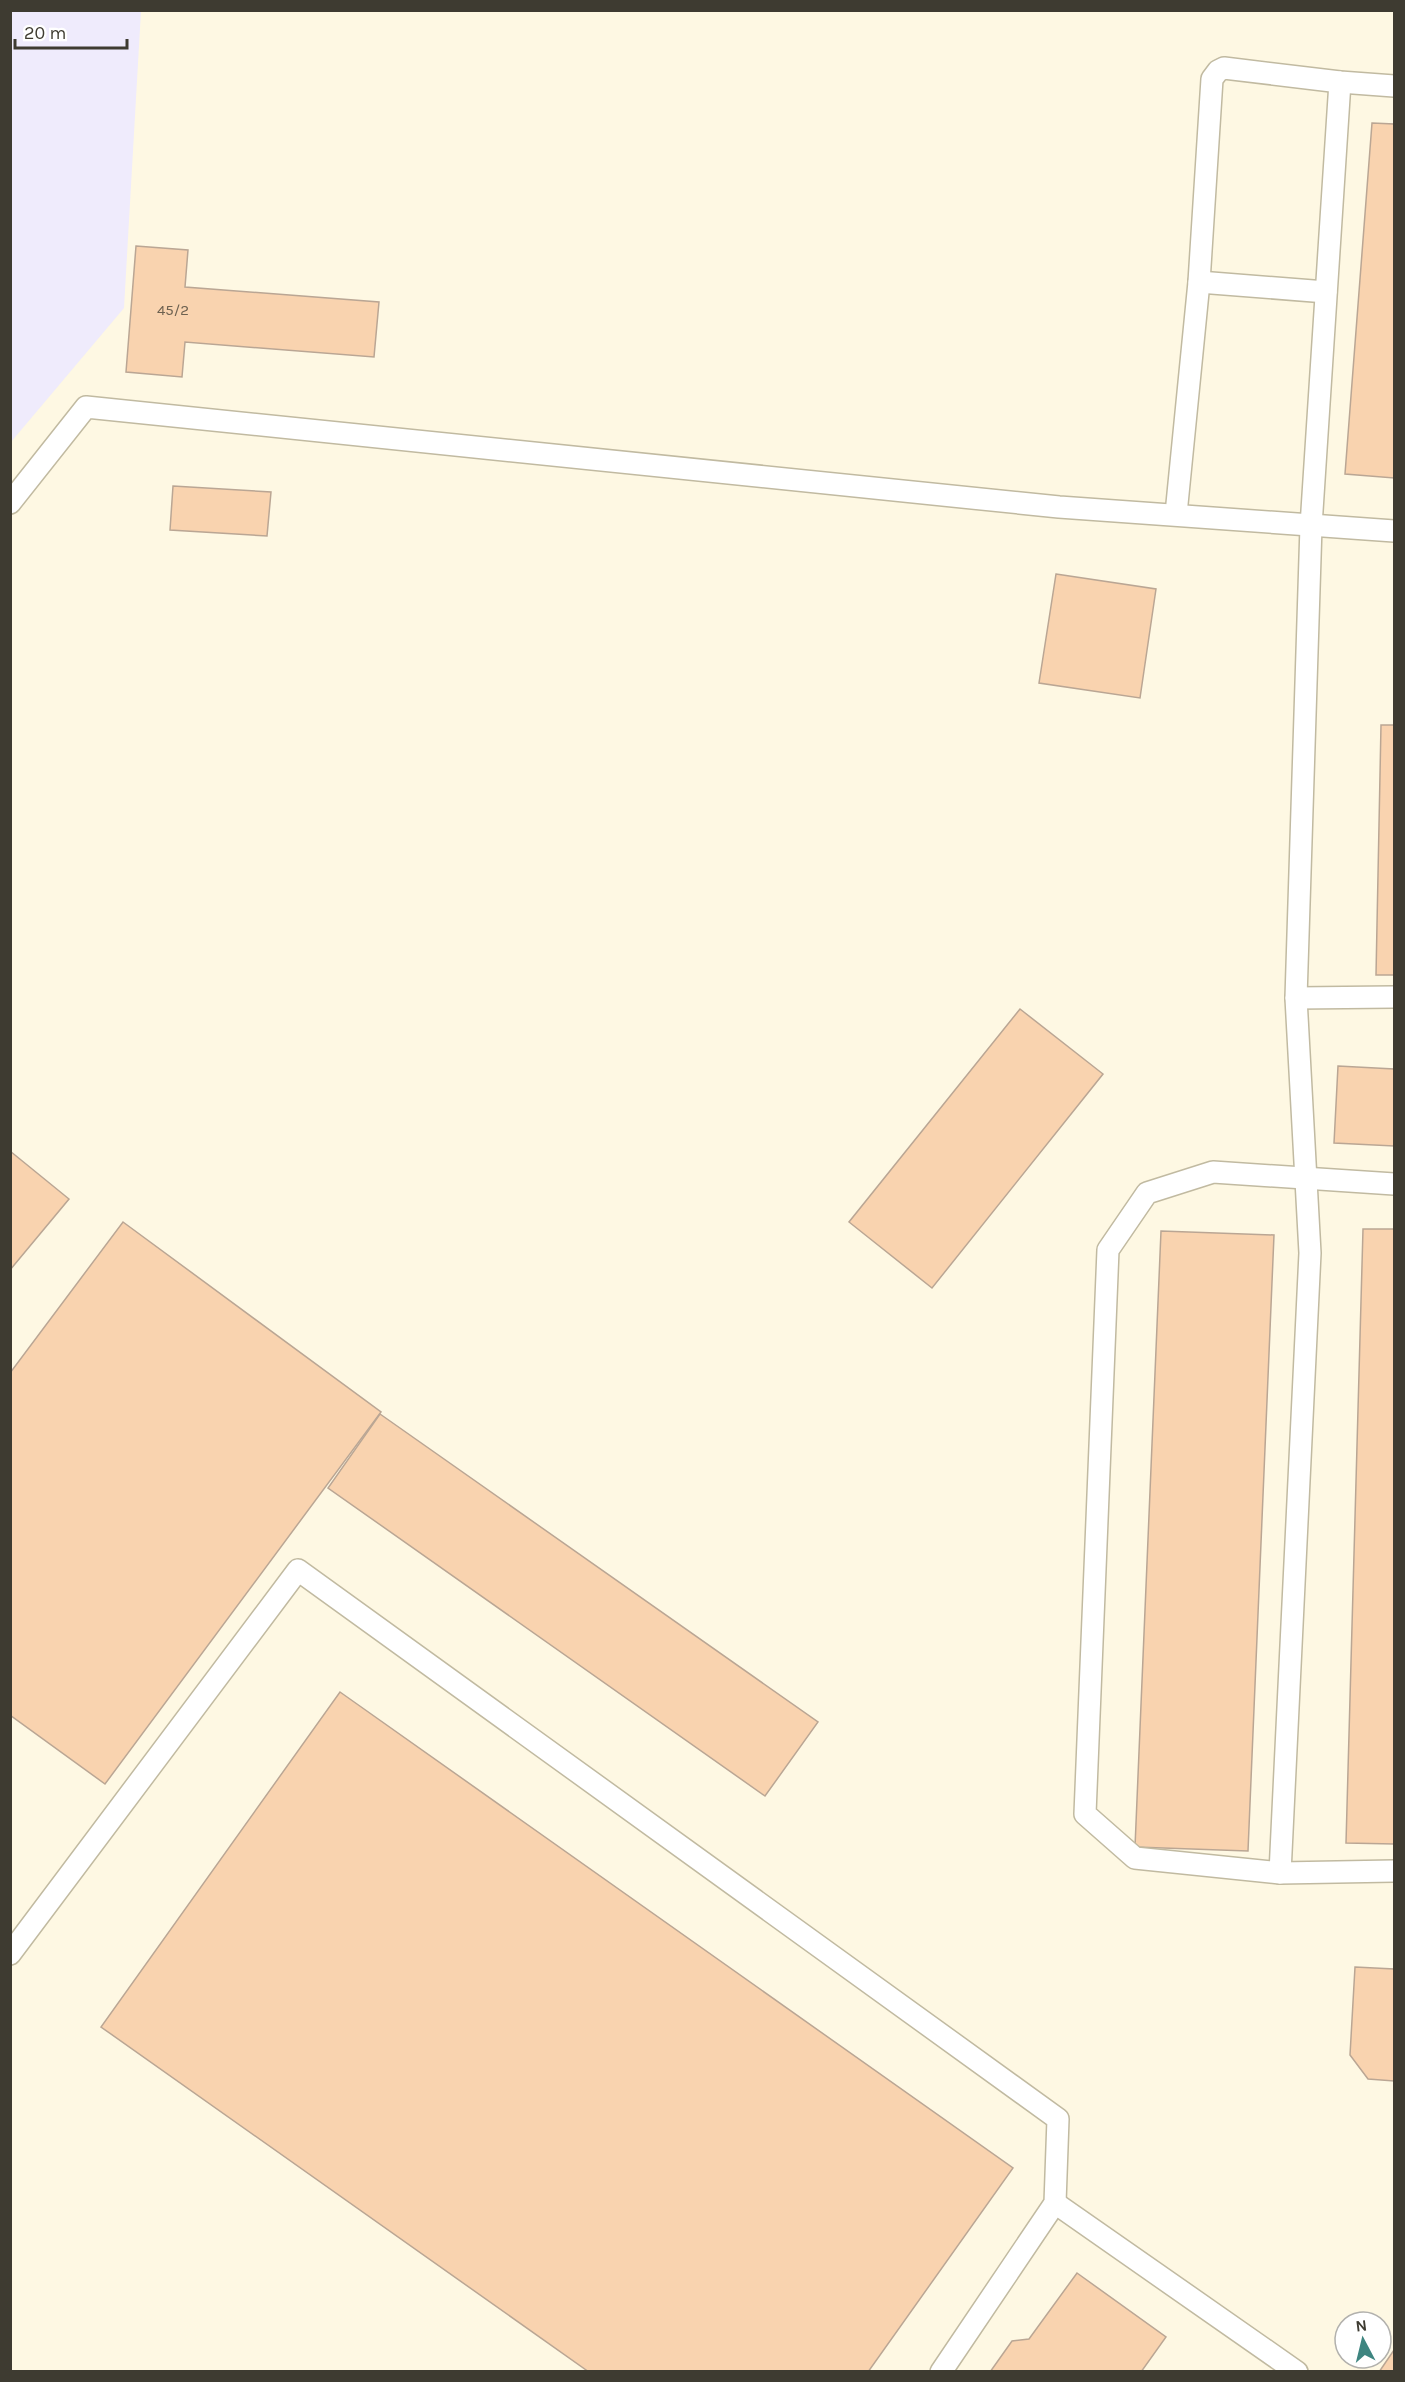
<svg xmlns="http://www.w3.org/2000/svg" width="1405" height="2382" font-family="Karla,sans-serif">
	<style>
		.industrial { fill: #efebfc }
		.building { fill: #f9d3af; stroke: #baa694; stroke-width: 1.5 }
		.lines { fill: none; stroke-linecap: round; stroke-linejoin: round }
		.lane-casing { stroke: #c1baa1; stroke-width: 24 }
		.lane { stroke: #fff; stroke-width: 21 }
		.labels { text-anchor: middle; stroke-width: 4.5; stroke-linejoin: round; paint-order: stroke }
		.number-label { font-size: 15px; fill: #6d6150 }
	</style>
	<rect width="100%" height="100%" fill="#fef8e3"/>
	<polygon class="industrial" points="11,10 141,11 124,308 11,442"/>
	<g class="building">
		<polygon points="1372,123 1394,124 1394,478 1345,474"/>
		<polygon points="136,246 188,250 185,287 379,302 374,357 185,342 182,377 126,372"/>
		<polygon points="173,486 271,492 267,536 170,530"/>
		<polygon points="1056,574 1156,589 1140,698 1039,683"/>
		<polygon points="1381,725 1394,725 1394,975 1376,975"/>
		<polygon points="1020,1009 1103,1074 932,1288 849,1222"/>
		<polygon points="1338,1066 1394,1069 1394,1146 1334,1143"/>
		<polygon points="10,1151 69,1199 10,1270"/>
		<polygon points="123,1222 381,1412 105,1784 10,1715 10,1373"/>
		<polygon points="1363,1229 1394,1229 1394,1844 1346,1843"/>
		<polygon points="1161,1231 1274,1235 1248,1851 1135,1847"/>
		<polygon points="380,1414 818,1722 765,1796 328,1488"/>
		<polygon points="340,1692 1013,2168 868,2372 589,2372 101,2027"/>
		<polygon points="1355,1967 1394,1969 1394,2081 1368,2079 1350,2055"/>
		<polygon points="1077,2273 1166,2337 1141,2372 990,2372 1012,2341 1029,2339"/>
		<polygon points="1394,2350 1394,2372 1379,2372"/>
	</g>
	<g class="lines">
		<defs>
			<g id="lane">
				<polyline points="1199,282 1326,292"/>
				<polyline points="10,503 86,407 1059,507 1394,531"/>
				<polyline points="1176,514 1199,282 1212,79 1218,71 1224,68 1340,82 1394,86"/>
				<polyline points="1296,998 1394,997"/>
				<polyline points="1394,1184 1213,1172 1147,1193 1108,1250 1085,1814 1135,1858 1280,1873 1394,1871"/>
				<polyline points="1280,1873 1310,1253 1296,998 1311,526 1340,82"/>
				<polyline points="10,1954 298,1570 1058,2119 1055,2203 941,2372"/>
				<polyline points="1055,2203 1297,2372"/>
			</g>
		</defs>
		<use href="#lane" class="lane-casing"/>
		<use href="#lane" class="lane"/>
	</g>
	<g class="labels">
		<g class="number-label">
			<text x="173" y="315">45/2</text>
		</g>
	</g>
	<rect width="1405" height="2382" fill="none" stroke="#3e3b31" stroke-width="24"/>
	<g transform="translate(1363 2340) rotate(353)"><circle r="28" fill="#ffffff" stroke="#b2b1ad" stroke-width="1.5"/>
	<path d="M0-4.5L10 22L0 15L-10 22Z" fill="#3e8580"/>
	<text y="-9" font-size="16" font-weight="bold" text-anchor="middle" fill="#3e3b31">N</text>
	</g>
	<path d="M15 39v9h112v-9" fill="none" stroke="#3e3b31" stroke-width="3"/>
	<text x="24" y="39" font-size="18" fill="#3e3b31" stroke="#ffffff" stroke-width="4.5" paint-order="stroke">20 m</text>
</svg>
